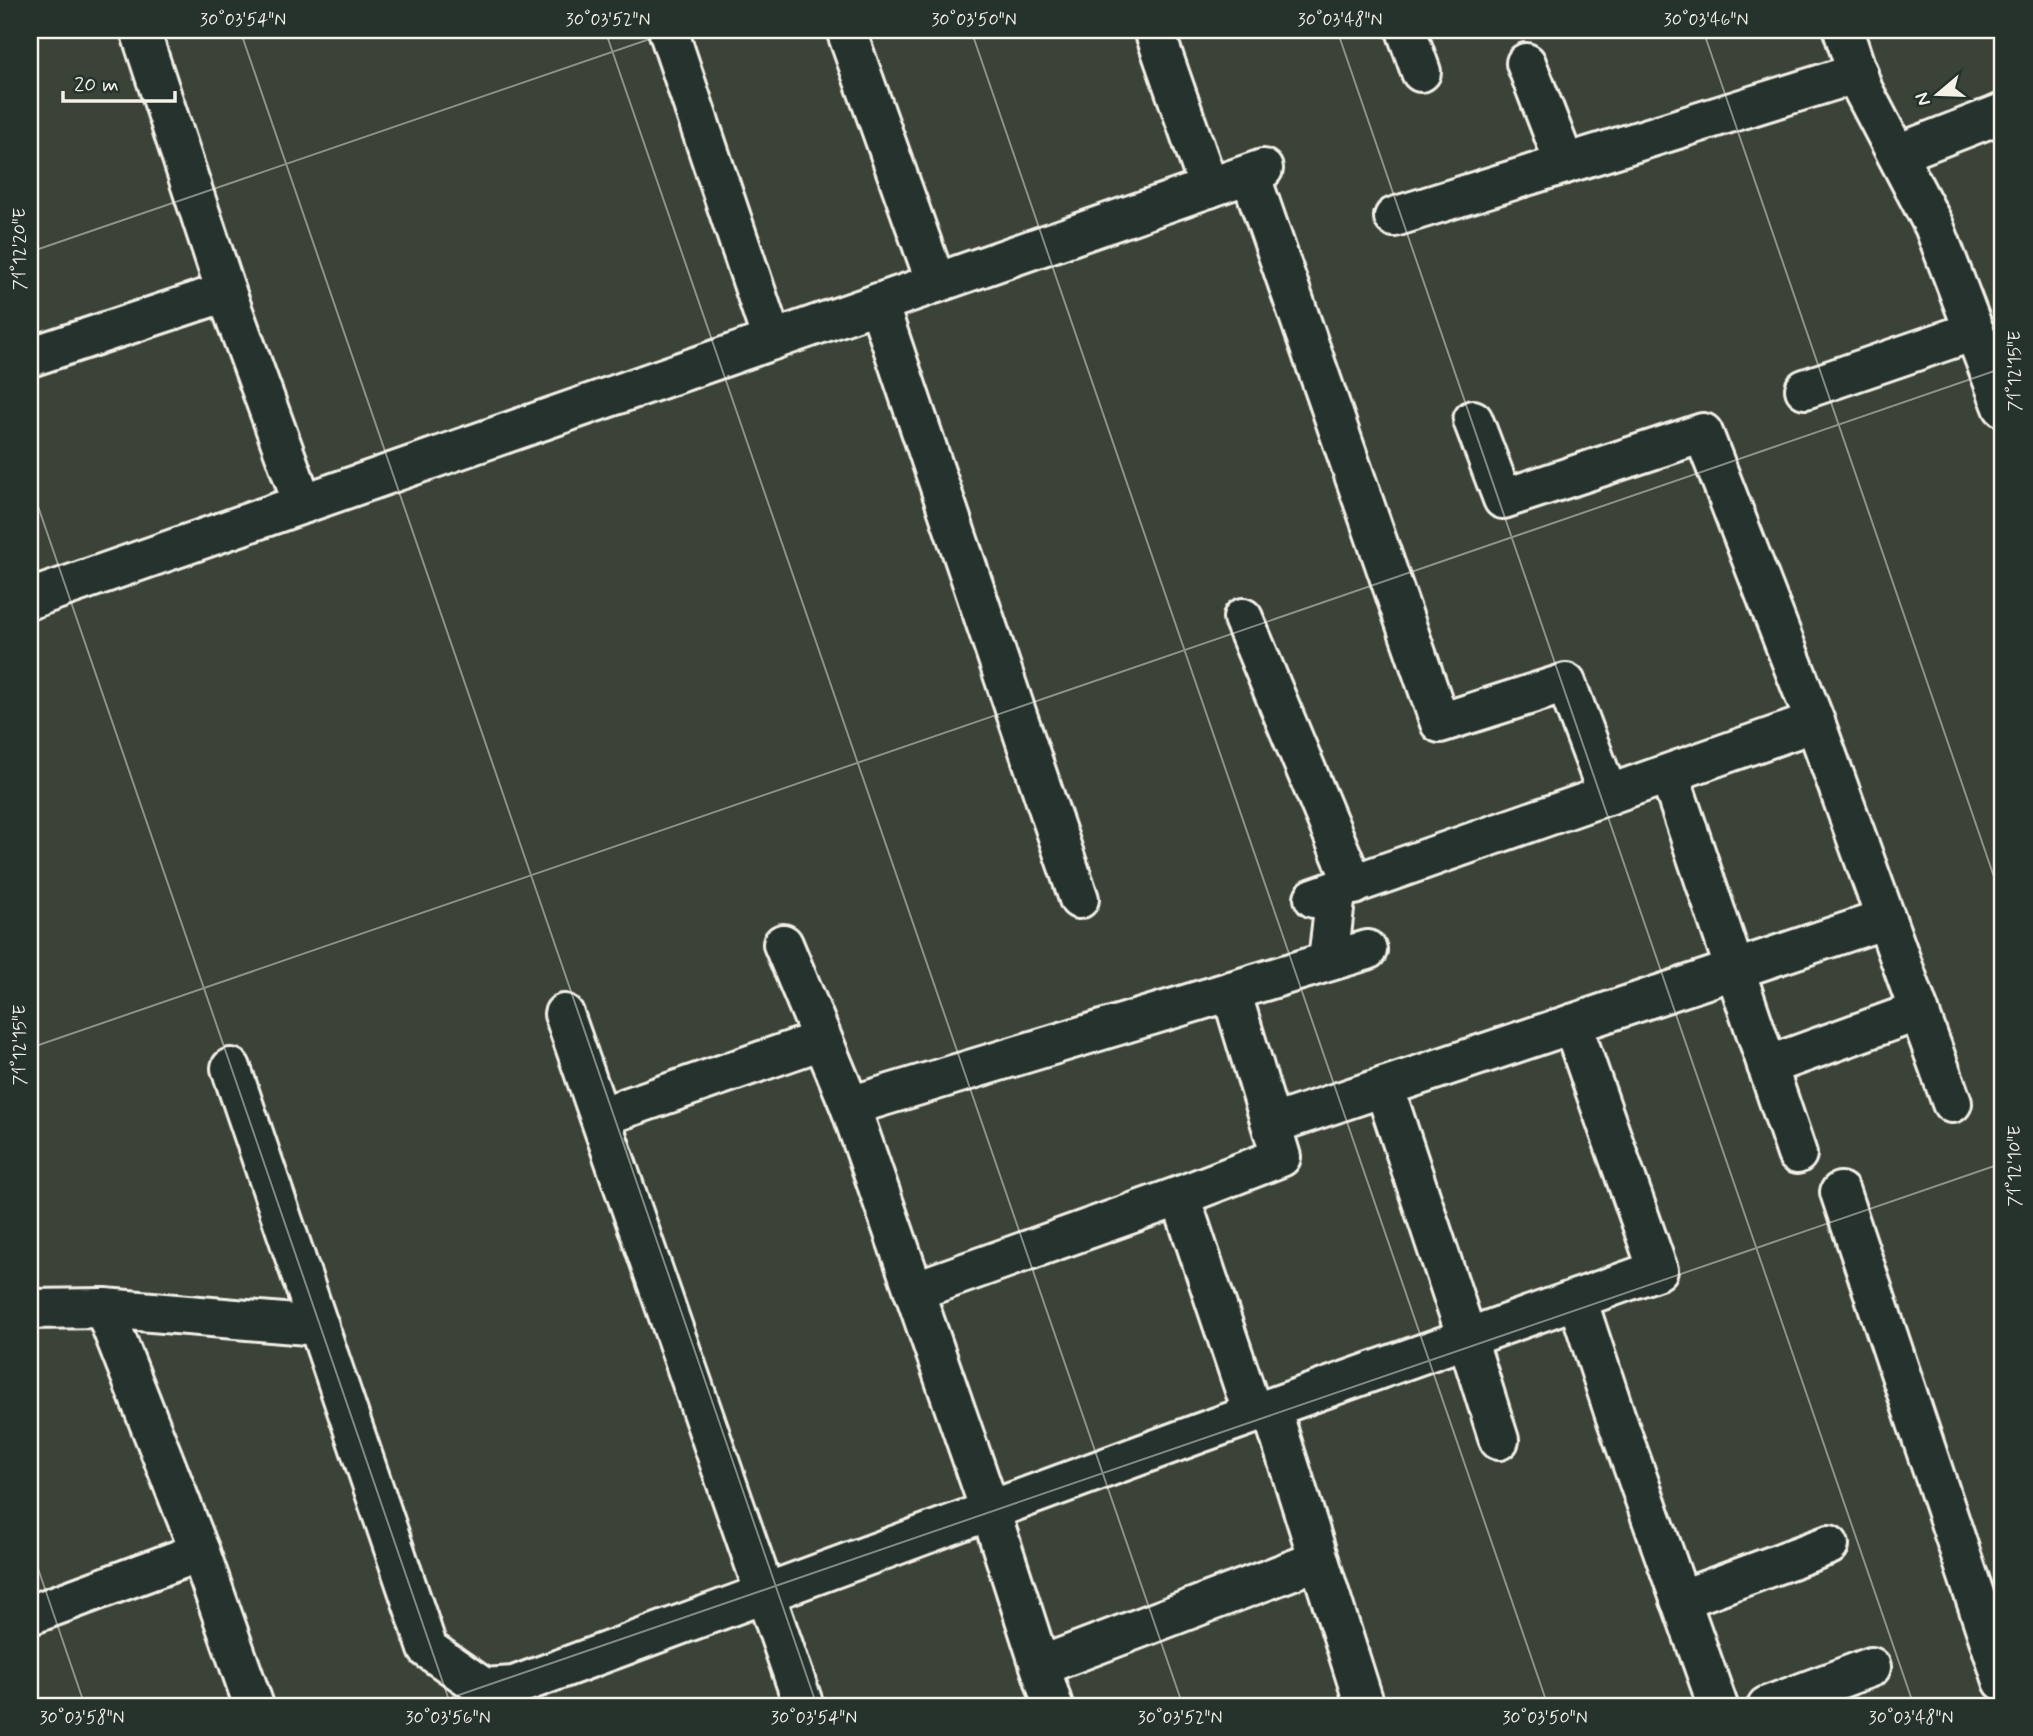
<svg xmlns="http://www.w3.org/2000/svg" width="2033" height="1736" font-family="Mynerve,sans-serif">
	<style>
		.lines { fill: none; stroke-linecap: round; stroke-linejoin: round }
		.minor-casing { stroke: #f4f1e8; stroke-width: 44 }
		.minor { stroke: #26332d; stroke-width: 38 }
		.ticks { fill: none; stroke: #f4f1e8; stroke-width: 2; stroke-opacity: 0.45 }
		.neatline { fill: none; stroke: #f4f1e8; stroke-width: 2.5 }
		.ticks-label { font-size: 18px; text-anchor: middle; fill: #f4f1e8 }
	</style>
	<rect width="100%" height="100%" fill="#3b4339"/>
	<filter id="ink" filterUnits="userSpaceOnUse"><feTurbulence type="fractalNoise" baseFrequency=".0143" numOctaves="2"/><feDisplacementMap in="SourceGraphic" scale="14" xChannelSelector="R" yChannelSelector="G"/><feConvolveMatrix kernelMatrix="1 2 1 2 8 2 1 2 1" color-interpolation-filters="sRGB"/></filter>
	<g filter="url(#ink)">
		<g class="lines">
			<defs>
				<g id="minor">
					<polyline points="140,30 226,292 303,504"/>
					<polyline points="668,30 772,340"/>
					<polyline points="846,30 936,283"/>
					<polyline points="1154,30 1209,188"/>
					<polyline points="1406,30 1421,72"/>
					<polyline points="1843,30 1863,90 1934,226 2003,407"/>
					<polyline points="1526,63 1565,164"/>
					<polyline points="1897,154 2003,113"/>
					<polyline points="1250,174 1440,723 1566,683 1608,795"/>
					<polyline points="1394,217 1858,73"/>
					<polyline points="878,303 1079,899"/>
					<polyline points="30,357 226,292"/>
					<polyline points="1805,389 1974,331"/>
					<polyline points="1473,420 1503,499 1703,433 1815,722 1952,1103"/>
					<polyline points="30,599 1263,169"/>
					<polyline points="1243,618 1354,885"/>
					<polyline points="1669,774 1797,1154"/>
					<polyline points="1314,898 1815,722"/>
					<polyline points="783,944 850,1106 990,1510 1053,1706"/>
					<polyline points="1328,961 1336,891"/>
					<polyline points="564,1014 804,1706"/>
					<polyline points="1767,1066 1919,1011"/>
					<polyline points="231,1068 428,1649 484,1688 514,1686 1200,1433 1658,1270 1572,1024"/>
					<polyline points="1384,1087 1467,1338 1499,1440"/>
					<polyline points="850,1106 1367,950"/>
					<polyline points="600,1117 822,1040"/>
					<polyline points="1273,1124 1886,919"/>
					<polyline points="1840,1192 2003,1681"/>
					<polyline points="1180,1196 1253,1414"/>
					<polyline points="914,1291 1180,1196 1281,1157 1231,991"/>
					<polyline points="1577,1299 1615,1415 1718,1706"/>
					<polyline points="104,1308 319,1326"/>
					<polyline points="30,1309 104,1308 200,1552 254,1706"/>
					<polyline points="1271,1408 1365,1706"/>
					<polyline points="1680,1600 1829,1545"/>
					<polyline points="30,1615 200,1552"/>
					<polyline points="1040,1666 1319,1560"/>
					<polyline points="1767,1706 1871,1667"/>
				</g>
			</defs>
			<use href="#minor" class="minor-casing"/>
			<use href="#minor" class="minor"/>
		</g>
	</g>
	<path class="ticks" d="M240,30L817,1706M605,30L1183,1706M971,30L1548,1706M1337,30L1914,1706M1703,30L2003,903M30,252L676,30M30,483L451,1706M30,1048L2003,368M30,1545L85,1706M427,1706L2003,1163"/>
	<rect width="2033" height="1736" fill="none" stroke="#26332d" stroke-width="77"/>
	<g transform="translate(1938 94) rotate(251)" stroke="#26332d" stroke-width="5" paint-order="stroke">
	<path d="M0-5L12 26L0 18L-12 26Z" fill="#f4f1e8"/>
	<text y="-10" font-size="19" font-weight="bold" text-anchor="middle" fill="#f4f1e8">N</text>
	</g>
	<path d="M63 91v10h112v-10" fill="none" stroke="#f4f1e8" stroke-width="3.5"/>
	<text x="74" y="91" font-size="21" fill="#f4f1e8" stroke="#26332d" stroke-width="5" paint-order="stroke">20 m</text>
	<rect x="38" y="38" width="1956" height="1660" class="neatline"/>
	<g class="ticks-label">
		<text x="243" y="25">30°03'54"N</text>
		<text x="608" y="25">30°03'52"N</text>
		<text x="974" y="25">30°03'50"N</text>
		<text x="1340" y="25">30°03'48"N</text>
		<text x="1706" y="25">30°03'46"N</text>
		<text transform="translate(19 249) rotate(-90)" y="6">71°12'20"E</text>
		<text transform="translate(2014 371) rotate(-90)" y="6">71°12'15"E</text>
		<text transform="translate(19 1045) rotate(-90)" y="6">71°12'15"E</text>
		<text transform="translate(2014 1166) rotate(-90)" y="6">71°12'10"E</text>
		<text x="82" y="1723">30°03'58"N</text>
		<text x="448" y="1723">30°03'56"N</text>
		<text x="814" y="1723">30°03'54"N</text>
		<text x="1180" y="1723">30°03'52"N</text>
		<text x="1545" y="1723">30°03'50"N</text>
		<text x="1911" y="1723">30°03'48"N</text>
	</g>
</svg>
